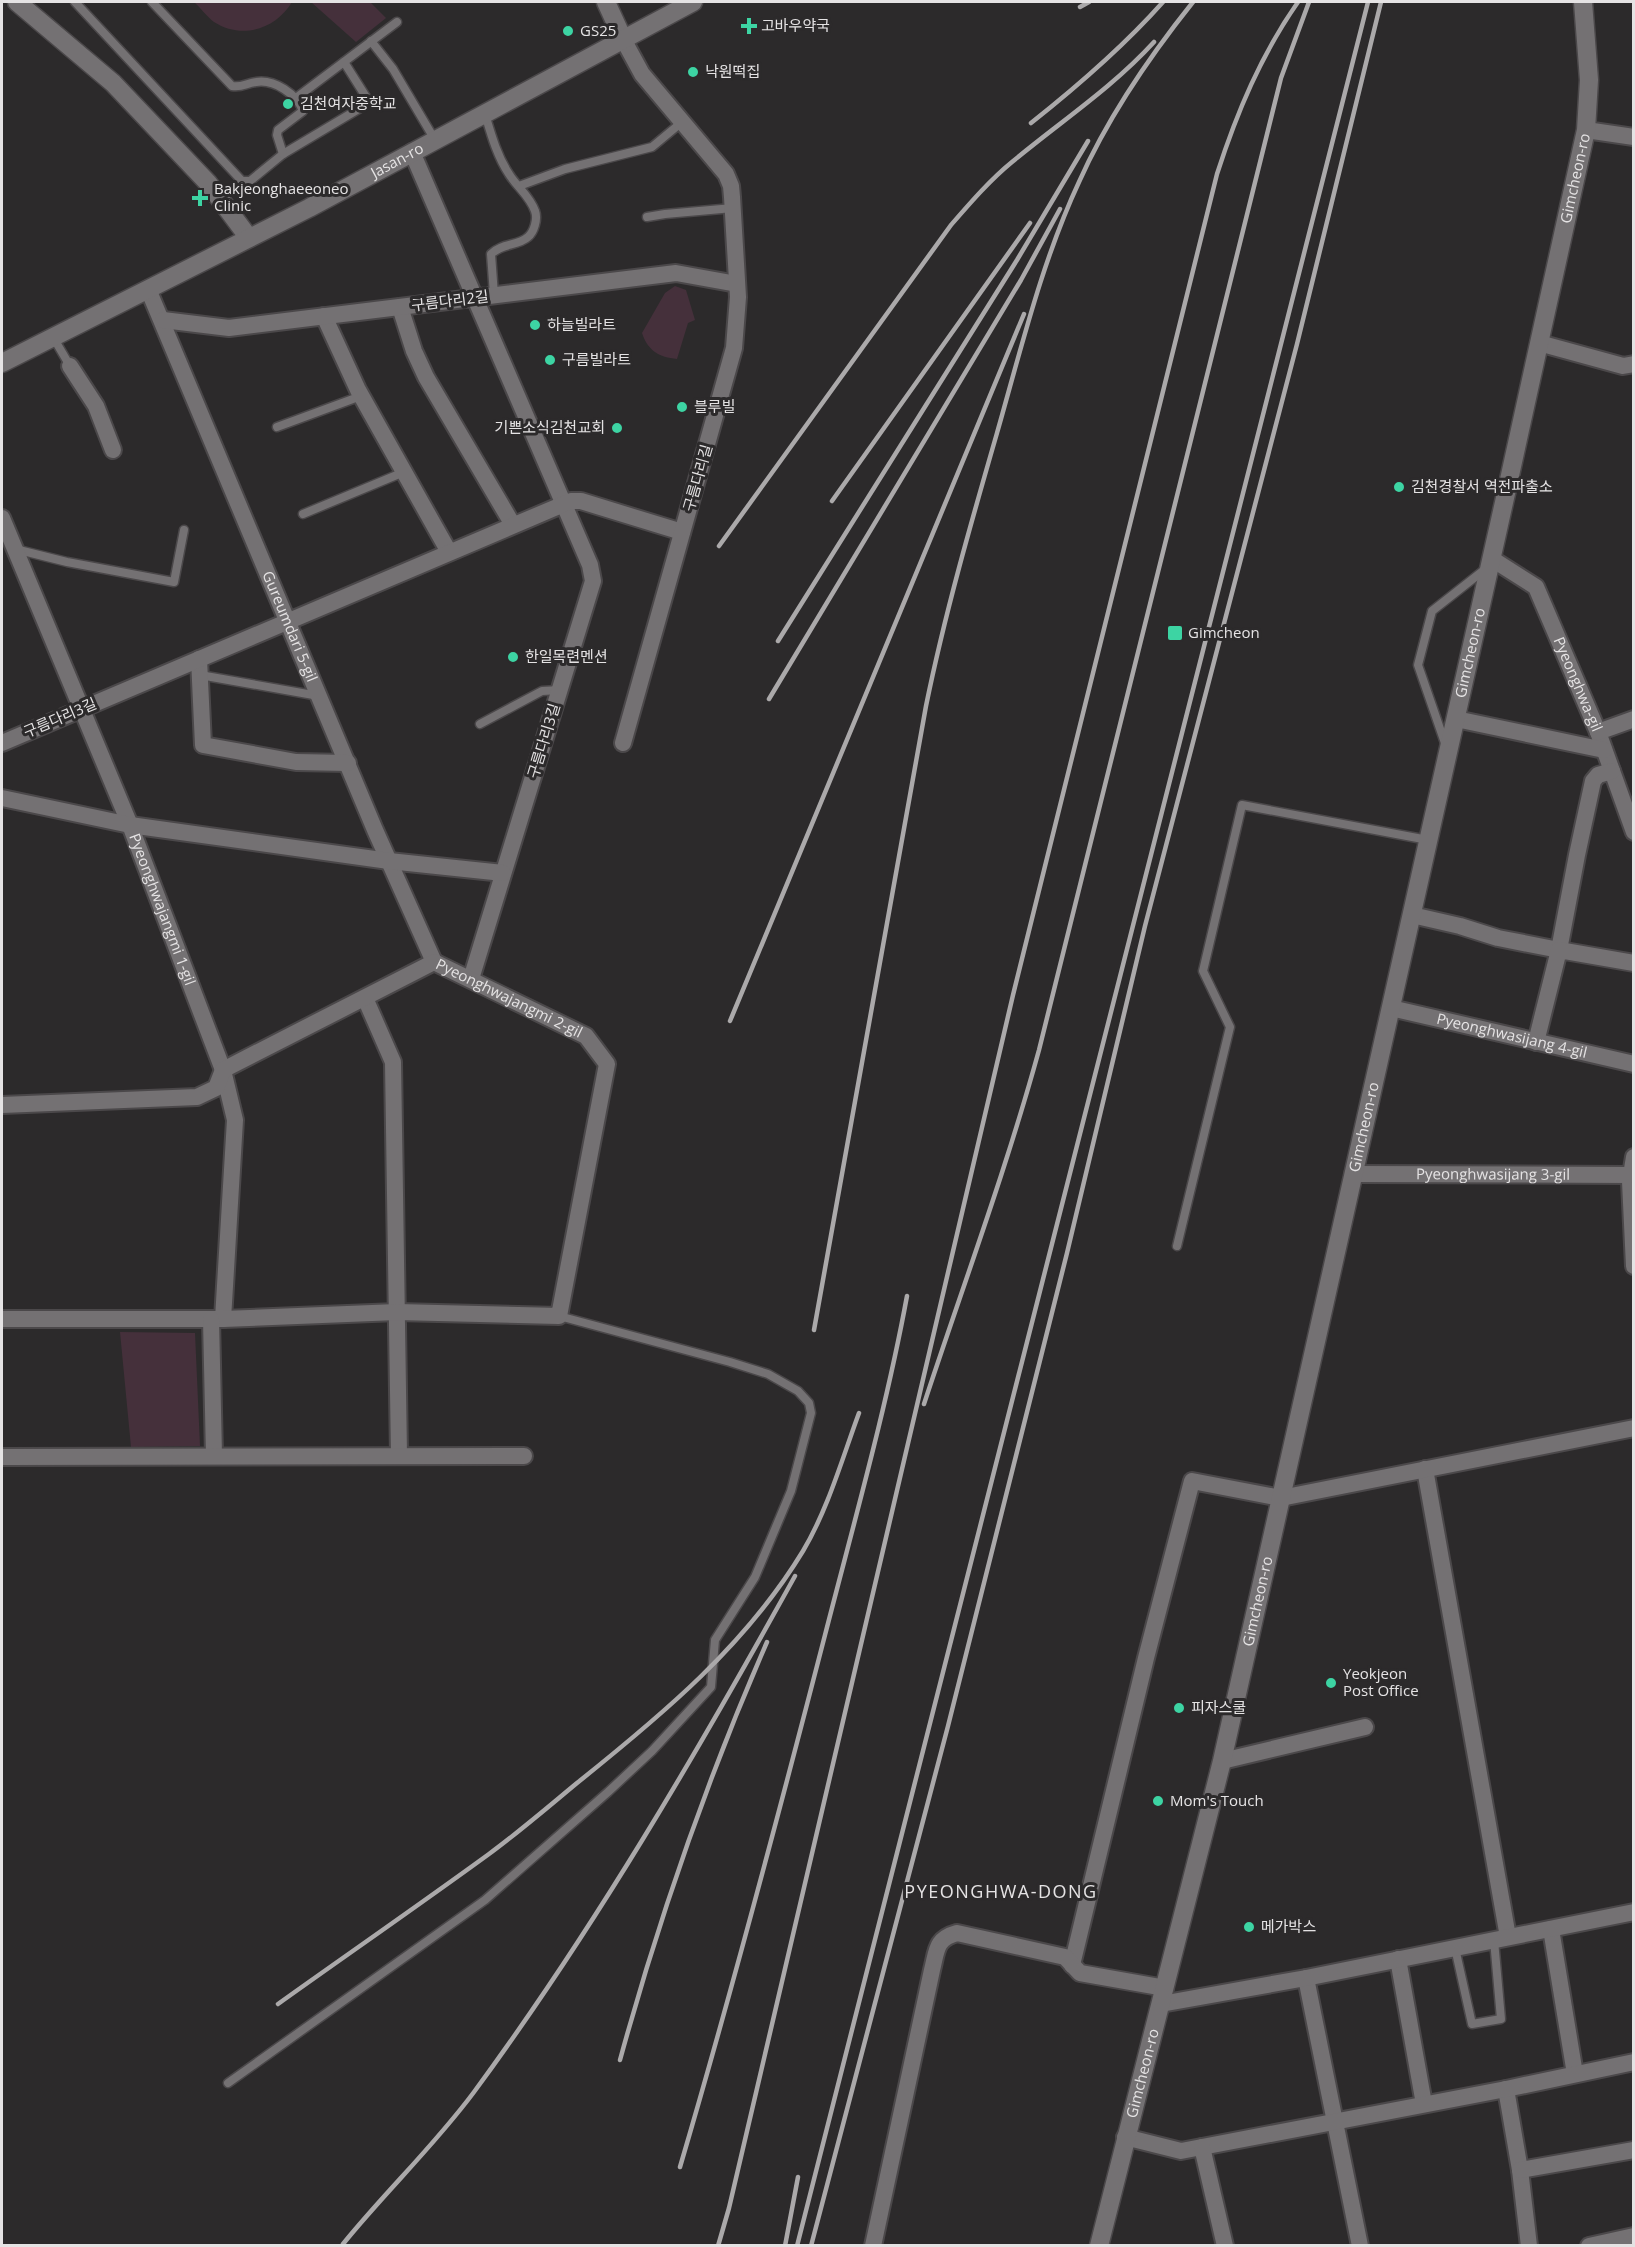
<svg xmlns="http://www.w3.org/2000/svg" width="1635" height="2247" font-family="'Open Sans','Noto Sans KR',sans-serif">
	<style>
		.green { fill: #45303b }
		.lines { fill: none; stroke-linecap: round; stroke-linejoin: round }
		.lane-casing { stroke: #4b484a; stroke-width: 11 }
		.street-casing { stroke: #4b484a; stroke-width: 20 }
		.secondary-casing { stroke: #4b484a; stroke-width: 21 }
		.lane { stroke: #747173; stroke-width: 8 }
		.street { stroke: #747173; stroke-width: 16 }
		.secondary { stroke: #747173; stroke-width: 18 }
		.rail { stroke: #aba9aa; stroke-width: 4.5 }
		.poi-dot { fill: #3dd4a3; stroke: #2c2a2b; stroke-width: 2 }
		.labels { text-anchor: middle; stroke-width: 6; stroke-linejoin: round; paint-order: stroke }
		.poi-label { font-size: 15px; fill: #e5e3e4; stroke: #2c2a2b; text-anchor: start }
		.street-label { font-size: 15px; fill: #e5e3e4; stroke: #2c2a2b }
		.quarter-label { font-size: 18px; letter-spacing: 1.5px; fill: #e5e3e4; stroke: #2c2a2b }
	</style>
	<rect width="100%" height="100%" fill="#2c2a2b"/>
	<g class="green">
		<path d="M194,2H292C276,29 242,40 214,22C207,17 201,8 194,2Z"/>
		<polygon points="311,2 370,2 386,18 356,42"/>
		<path d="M675,286L686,290L695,320L688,323L677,359C659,357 648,351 642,333L665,293Z"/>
		<polygon points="120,1332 195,1333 200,1446 131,1447"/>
	</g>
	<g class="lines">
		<defs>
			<g id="lane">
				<polyline points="75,2 242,181 250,181 283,154 367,104 368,100 344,62"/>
				<path d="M152,2L232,86C242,88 246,83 256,82C274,79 297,94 303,111L278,130L277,135L283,154"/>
				<polyline points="371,41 393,69 435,140"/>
				<polyline points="296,98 397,22"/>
				<path d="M485,114C491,134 497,156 509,174C517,187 530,196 535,211C538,219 534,232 528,237C518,246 502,243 491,254L494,295"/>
				<polyline points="519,186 565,169 652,147 682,122"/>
				<polyline points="647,217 665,214 733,208"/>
				<polyline points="53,337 70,366"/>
				<polyline points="277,427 361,396"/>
				<polyline points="303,514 404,472"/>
				<polyline points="15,549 67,562 174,582 184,530"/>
				<polyline points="200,675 319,696"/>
				<polyline points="480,724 542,691 560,690"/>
				<polyline points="1446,746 1418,665 1432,611 1488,567"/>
				<polyline points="1177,1246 1230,1027 1203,971 1242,805 1428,840"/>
				<polyline points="1455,1948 1472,2024 1501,2019 1494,1940"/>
				<polyline points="228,2083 485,1900 608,1792 652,1751 711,1687 715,1640 755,1577 791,1491 811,1413 809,1403 798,1391 768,1374 730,1362 559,1316"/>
			</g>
			<g id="street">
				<polyline points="1586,130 1634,137"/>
				<polyline points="412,152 590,565 593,581 471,979"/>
				<path id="s1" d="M148,289L375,830L434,962"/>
				<polyline points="400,307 414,351 426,377 513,525"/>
				<polyline points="324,316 358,390 449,552"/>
				<polyline points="163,320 229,328 676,273 737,284"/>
				<polyline points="1539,343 1623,366 1634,364"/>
				<polyline points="70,366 96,406 113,450"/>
				<path id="s2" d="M2,518L130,825L223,1070L235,1120L223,1319"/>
				<path id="s3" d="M1492,559L1536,587L1598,732L1634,832"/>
				<polyline points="199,659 203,745 296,762 348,763"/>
				<polyline points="1456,719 1604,750"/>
				<polyline points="1598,732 1634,719"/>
				<polyline points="2,743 571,501 581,501 682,532"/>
				<polyline points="623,743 734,348 738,297 732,197 731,186 726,174 642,74 623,39"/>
				<polyline points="2,798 130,825 389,861 503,873"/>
				<polyline points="1412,915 1460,926 1498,938 1559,950 1577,855 1593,781 1598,775 1612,771"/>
				<polyline points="365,998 393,1062 399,1456"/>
				<path id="s4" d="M1391,1008L1634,1064"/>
				<polyline points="1536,1042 1559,950 1634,963"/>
				<path id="s5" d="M2,1105L197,1097L216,1088L223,1070L434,962L586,1036L607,1064L559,1316L397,1312L223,1319H2"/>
				<polyline points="1634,1157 1630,1181 1634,1266"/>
				<path id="s6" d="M1353,1174L1631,1175"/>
				<polyline points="211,1319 214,1456"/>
				<polyline points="2,1457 524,1456"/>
				<polyline points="1425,1469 1508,1937"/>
				<polyline points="1222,1761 1365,1727"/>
				<polyline points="1551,1929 1575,2074"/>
				<polyline points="1398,1959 1424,2104"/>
				<polyline points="1072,1965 1146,1658 1192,1481 1281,1498 1634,1428"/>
				<polyline points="1306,1978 1360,2246"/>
				<polyline points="1161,2004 1306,1978 1634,1912"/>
				<polyline points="1506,2089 1520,2170 1529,2246"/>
				<polyline points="1125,2137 1181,2151 1506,2089 1634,2062"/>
				<polyline points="1202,2147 1225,2246"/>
				<polyline points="1520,2170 1634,2150"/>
				<path d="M873,2246L932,1970C937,1951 935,1939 957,1933L1065,1957L1080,1973L1165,1988"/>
				<polyline points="1589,2246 1634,2236"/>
			</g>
			<g id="secondary">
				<polyline points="17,2 113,83 208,183 249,238"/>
				<polyline points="606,2 623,39"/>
				<path id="s7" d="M2,363L309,208L693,2"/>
				<path id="s8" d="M1099,2246L1222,1761L1507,489L1586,130L1589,80L1583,2"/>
			</g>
		</defs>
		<use href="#lane" class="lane-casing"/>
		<use href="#street" class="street-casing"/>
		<use href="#secondary" class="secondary-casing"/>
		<use href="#lane" class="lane"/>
		<use href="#street" class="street"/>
		<use href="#secondary" class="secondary"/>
		<g class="rail">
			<polyline points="1080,7 1089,2"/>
			<path d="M1031,123C1079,85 1123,47 1163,2"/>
			<polyline points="832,501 1030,223"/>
			<path d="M719,546L951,225C971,202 990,180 1012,162C1060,122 1112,88 1154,42"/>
			<polyline points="778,641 1017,260 1088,141"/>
			<polyline points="769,699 1021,280 1060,209"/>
			<polyline points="730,1021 1024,314"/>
			<path d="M814,1330L926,706C945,613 971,523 997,433C1021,349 1042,261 1079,182C1108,117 1149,57 1193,2"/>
			<path d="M924,1404C963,1286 1006,1170 1039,1050L1281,78L1309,2"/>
			<path d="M278,2004C348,1954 419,1905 489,1854C519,1832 548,1807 577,1783C662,1715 746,1645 803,1551C828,1509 842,1459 859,1413"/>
			<path d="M620,2060C659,1918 708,1777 767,1642"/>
			<path d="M680,2167C732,1991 779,1813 825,1635C854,1522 886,1410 907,1296"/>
			<path d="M343,2244C385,2192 434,2146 474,2092C594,1929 697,1753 795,1576"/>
			<path d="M718,2246L729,2208L1013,995L1217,174C1237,112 1261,55 1298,2"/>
			<polyline points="785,2246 798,2177"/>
			<polyline points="797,2246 1368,2"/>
			<polyline points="811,2246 948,1726 1067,1253 1145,926 1297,344 1381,2"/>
		</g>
	</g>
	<g class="poi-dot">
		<path d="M746 17h6v6h6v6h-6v6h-6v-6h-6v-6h6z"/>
		<circle cx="568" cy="31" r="6"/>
		<circle cx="693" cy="72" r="6"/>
		<circle cx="288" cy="104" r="6"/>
		<path d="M197 189h6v6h6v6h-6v6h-6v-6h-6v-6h6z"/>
		<circle cx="535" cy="325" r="6"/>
		<circle cx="550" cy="360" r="6"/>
		<circle cx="682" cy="407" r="6"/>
		<circle cx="617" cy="428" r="6"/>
		<circle cx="1399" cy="487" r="6"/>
		<rect x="1167" y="625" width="16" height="16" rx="3"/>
		<circle cx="513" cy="657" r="6"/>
		<circle cx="1331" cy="1683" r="6"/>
		<circle cx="1179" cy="1708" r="6"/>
		<circle cx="1158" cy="1801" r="6"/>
		<circle cx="1249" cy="1927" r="6"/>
	</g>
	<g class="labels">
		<g class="poi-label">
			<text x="761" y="31">고바우약국</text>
			<text x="580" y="36">GS25</text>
			<text x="705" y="77">낙원떡집</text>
			<text x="300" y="109">김천여자중학교</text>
			<text x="214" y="194">Bakjeonghaeeoneo<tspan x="214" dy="17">Clinic</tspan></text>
			<text x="547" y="330">하늘빌라트</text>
			<text x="562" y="365">구름빌라트</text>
			<text x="694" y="412">블루빌</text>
			<text x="605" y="433" text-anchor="end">기쁜소식김천교회</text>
			<text x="1411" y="492">김천경찰서 역전파출소</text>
			<text x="1188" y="638">Gimcheon</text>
			<text x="525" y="662">한일목련멘션</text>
			<text x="1343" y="1679">Yeokjeon<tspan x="1343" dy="17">Post Office</tspan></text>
			<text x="1191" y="1713">피자스쿨</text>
			<text x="1170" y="1806">Mom's Touch</text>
			<text x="1261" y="1932">메가박스</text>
		</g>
		<g class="street-label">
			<text dy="5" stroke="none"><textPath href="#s7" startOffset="444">Jasan-ro</textPath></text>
			<text dy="5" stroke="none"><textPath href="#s8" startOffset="2122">Gimcheon-ro</textPath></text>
			<text transform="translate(450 301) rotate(-7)" y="5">구름다리2길</text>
			<text transform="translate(698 478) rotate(-74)" y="5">구름다리길</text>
			<text dy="5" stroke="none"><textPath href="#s1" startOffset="366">Gureumdari 5-gil</textPath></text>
			<text dy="5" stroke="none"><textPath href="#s8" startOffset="1636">Gimcheon-ro</textPath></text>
			<text dy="5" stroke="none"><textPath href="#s3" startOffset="158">Pyeonghwa-gil</textPath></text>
			<text transform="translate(60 718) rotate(-23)" y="5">구름다리3길</text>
			<text transform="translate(544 741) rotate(-73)" y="5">구름다리3길</text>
			<text dy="5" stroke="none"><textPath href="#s2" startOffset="423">Pyeonghwajangmi 1-gil</textPath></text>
			<text dy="5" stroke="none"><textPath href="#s5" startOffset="556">Pyeonghwajangmi 2-gil</textPath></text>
			<text dy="5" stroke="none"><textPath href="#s4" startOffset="124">Pyeonghwasijang 4-gil</textPath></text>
			<text dy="5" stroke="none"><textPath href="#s8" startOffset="1150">Gimcheon-ro</textPath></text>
			<text dy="5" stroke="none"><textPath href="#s6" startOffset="140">Pyeonghwasijang 3-gil</textPath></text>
			<text dy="5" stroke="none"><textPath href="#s8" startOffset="664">Gimcheon-ro</textPath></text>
			<text dy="5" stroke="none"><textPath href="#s8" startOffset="178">Gimcheon-ro</textPath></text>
		</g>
		<g class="quarter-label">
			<text x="1001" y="1898">PYEONGHWA-DONG</text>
		</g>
	</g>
	<rect width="1635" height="2247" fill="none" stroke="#e5e3e4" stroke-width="6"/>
</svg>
